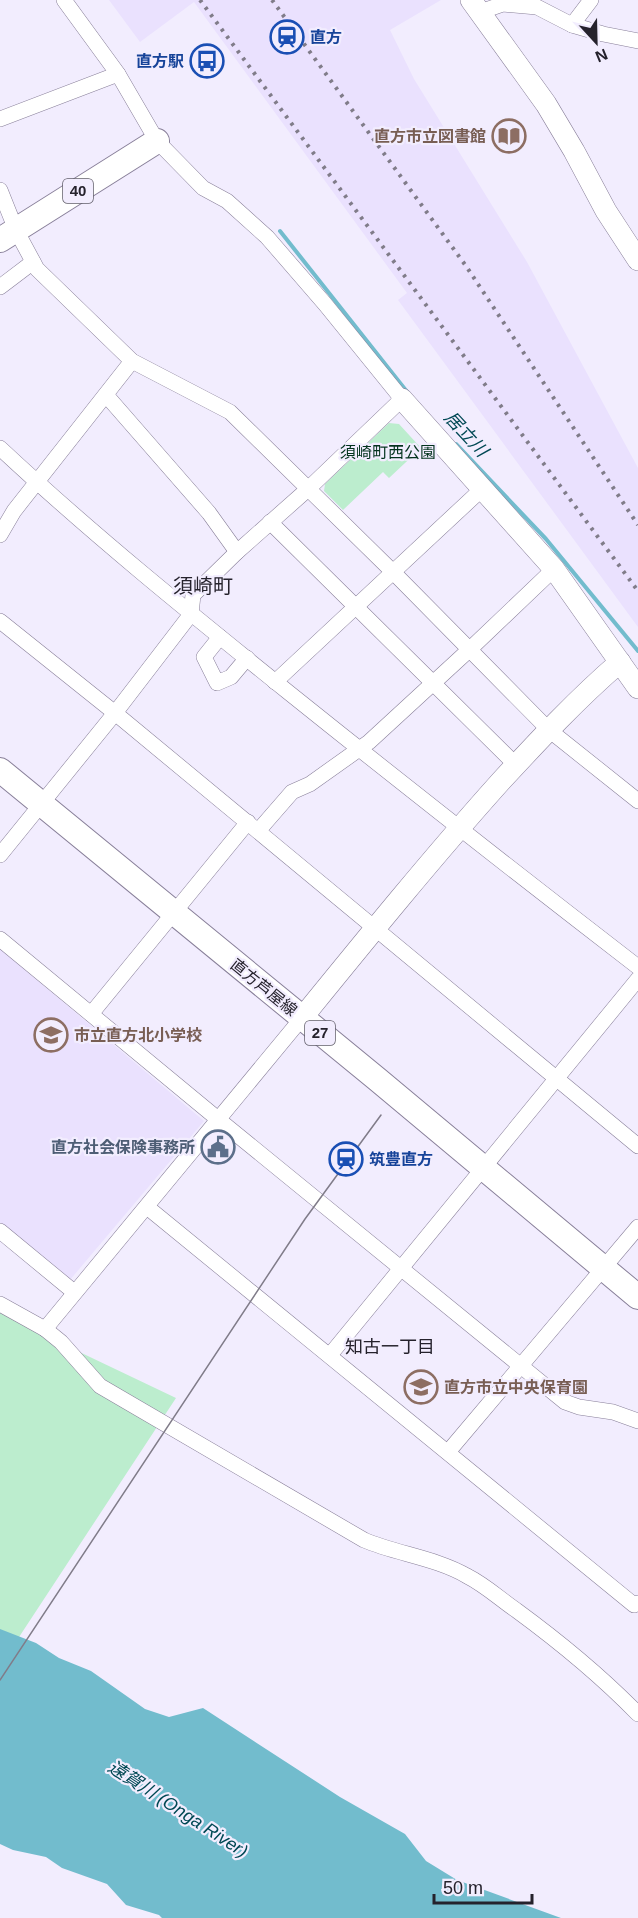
<svg xmlns="http://www.w3.org/2000/svg" width="638" height="1918" font-family="Helvetica,'Noto Sans JP',sans-serif">
	<style>
		.built { fill: #eae1fe }
		.green { fill: #bcedce }
		.water { fill: #72bccd }
		.lines { fill: none; stroke-linecap: round; stroke-linejoin: round }
		.stream { stroke: #72bccd; stroke-width: 4 }
		.street-casing { stroke: #887f99; stroke-width: 16 }
		.secondary-casing { stroke: #887f99; stroke-width: 22 }
		.primary-casing { stroke: #887f99; stroke-width: 26 }
		.street { stroke: #fff; stroke-width: 15 }
		.secondary { stroke: #fff; stroke-width: 21 }
		.primary { stroke: #fff; stroke-width: 24 }
		.tram { stroke: #807c89; stroke-width: 1.5 }
		.rail { stroke: #807c89; stroke-width: 4; stroke-dasharray: 3 6; stroke-linecap: butt }
		.labels { text-anchor: middle; stroke-width: 4.5; stroke-linejoin: round; paint-order: stroke }
		.shield { fill: #f2edfe; stroke: #625f6b; stroke-width: 1.5 }
		.shield-label { font-size: 15px; font-weight: bold; fill: #25222c }
		.transit-label { font-size: 16px; font-weight: bold; fill: #164399; stroke: #f2edfe; text-anchor: start }
		.education-label { font-size: 16px; font-weight: bold; fill: #785e54; stroke: #f2edfe; text-anchor: start }
		.park-label { font-size: 16px; fill: #03331d; stroke: #f2edfe }
		.street-label { font-size: 16px; fill: #25222c; stroke: #f2edfe }
		.service-label { font-size: 16px; font-weight: bold; fill: #4e5e75; stroke: #f2edfe; text-anchor: end }
		.water-label { font-size: 18px; font-style: italic; fill: #004854; stroke: #f2edfe }
		.neighbourhood-label { font-size: 18px; fill: #25222c; stroke: #f2edfe }
		.quarter-label { font-size: 20px; fill: #25222c; stroke: #f2edfe }
	</style>
	<rect width="100%" height="100%" fill="#f2edfe"/>
	<g class="built">
		<polygon points="109,0 441,0 390,30 414,79 527,262 638,468 638,627 398,300 407,293 194,2 140,42"/>
		<polygon points="0,949 204,1121 69,1281 0,1223"/>
	</g>
	<g class="green">
		<polygon points="389,423 399,424 421,448 389,478 383,472 343,510 324,491 325,484"/>
		<polygon points="0,1312 27,1327 176,1398 0,1666"/>
	</g>
	<polygon class="water" points="0,1629 36,1643 59,1658 91,1671 145,1709 169,1717 203,1708 340,1797 405,1834 426,1861 457,1880 561,1918 162,1918 159,1915 126,1905 107,1884 62,1868 46,1857 13,1850 0,1844"/>
	<g class="lines">
		<g class="stream">
			<polyline points="280,231 408,393"/>
			<polyline points="456,444 546,539 638,651"/>
		</g>
		<defs>
			<g id="street">
				<polyline points="480,12 503,4 537,7 572,25 603,34 638,41"/>
				<polyline points="572,25 591,0"/>
				<polyline points="0,119 118,74"/>
				<polyline points="0,190 16,230 37,269 132,361 230,412 394,573 549,730 638,801"/>
				<polyline points="0,287 33,262"/>
				<polyline points="106,395 209,513 237,552"/>
				<path d="M0,448C92,534 190,613 288,692C404,785 520,876 638,967"/>
				<polyline points="270,522 516,765"/>
				<polyline points="0,535 14,511 132,361"/>
				<polyline points="0,621 115,713 638,1146"/>
				<polyline points="220,637 204,657 217,683 231,677 247,658"/>
				<polyline points="275,682 482,489"/>
				<polyline points="258,831 292,792 310,784 369,742 469,650 554,569"/>
				<polyline points="0,855 115,713 191,614 193,595 237,552 308,489 402,399 325,304 267,237 227,201 203,188 157,141 118,74 64,0"/>
				<polyline points="0,939 219,1120 565,1402 579,1407 613,1412 638,1421"/>
				<polyline points="91,1014 248,822"/>
				<polyline points="147,1207 634,1605 638,1603"/>
				<polyline points="0,1231 74,1292"/>
				<path d="M0,1304L45,1329L61,1342L100,1386L364,1540C397,1554 436,1558 467,1576C485,1585 500,1599 516,1610C561,1643 599,1674 638,1714"/>
				<polyline points="45,1329 302,1018"/>
				<polyline points="330,1355 638,979"/>
				<polyline points="448,1452 638,1227"/>
			</g>
			<g id="secondary">
				<polyline points="471,0 546,104 574,151 606,211 638,260"/>
				<polyline points="402,399 554,569 638,688"/>
				<path d="M302,1018C367,938 432,858 501,781C539,740 577,699 620,662"/>
			</g>
			<g id="primary">
				<polyline points="0,240 157,141"/>
				<polyline points="0,770 377,1079 638,1297"/>
			</g>
		</defs>
		<use href="#street" class="street-casing"/>
		<use href="#secondary" class="secondary-casing"/>
		<use href="#primary" class="primary-casing"/>
		<use href="#street" class="street"/>
		<use href="#secondary" class="secondary"/>
		<use href="#primary" class="primary"/>
		<polyline class="tram" points="0,1680 305,1219 381,1115"/>
		<g class="rail">
			<polyline points="200,0 638,591"/>
			<polyline points="272,0 466,266 638,525"/>
		</g>
	</g>
	<defs>
		<symbol id="station-ring" viewBox="-11 -11 22 22"><circle r="9.5" fill="#f2edfe" stroke="#1a4fb4" stroke-width="1.5"/><path d="M-3-6H3Q5-6 5-4V2Q5 4 3 4L4.5 6H3L1.5 4h-3L-3 6H-4.5L-3 4Q-5 4-5 2V-4Q-5-6-3-6ZM-3.5-4v3h7v-3ZM-3.5 1v1.5H-2V1ZM2 1v1.5H3.5V1Z" fill="#1a4fb4"/></symbol>
		<symbol id="bus-ring" viewBox="-11 -11 22 22"><circle r="9.5" fill="#f2edfe" stroke="#1a4fb4" stroke-width="1.5"/><path d="M-5-6H5V4H4V6H2V4H-2V6H-4V4H-5ZM-3.5-4V0h7V-4ZM-3.5 1.2v1.5H-2V1.2ZM2 1.2v1.5H3.5V1.2Z" fill="#1a4fb4"/></symbol>
		<symbol id="library-ring" viewBox="-11 -11 22 22"><circle r="9.5" fill="#f2edfe" stroke="#8d6e63" stroke-width="1.5"/><path d="M-6-4Q-3-5.5-.7-3.5V5Q-3 3-6 4ZM6-4Q3-5.5 .7-3.5V5Q3 3 6 4Z" fill="#8d6e63"/></symbol>
		<symbol id="school-ring" viewBox="-11 -11 22 22"><circle r="9.5" fill="#f2edfe" stroke="#8d6e63" stroke-width="1.5"/><path d="M0-5L7-2L0 1L-7-2ZM-4 1L0 2.5L4 1V4Q0 6-4 4Z" fill="#8d6e63"/></symbol>
		<symbol id="civic-ring" viewBox="-11 -11 22 22"><circle r="9.5" fill="#f2edfe" stroke="#5c6f8a" stroke-width="1.5"/><path d="M-.6-6.5H3V-4.5H.6V-3L4-1V1h2V6H-6V1h2V-1L-.6-3ZM-1.2 2.5V6h2.4V2.5Z" fill="#5c6f8a"/></symbol>
	</defs>
	<g fill-rule="evenodd">
		<use href="#station-ring" x="268" y="18" width="38" height="38"/>
		<use href="#bus-ring" x="188" y="42" width="38" height="38"/>
		<use href="#library-ring" x="490" y="117" width="38" height="38"/>
		<use href="#school-ring" x="32" y="1016" width="38" height="38"/>
		<use href="#civic-ring" x="199" y="1128" width="38" height="38"/>
		<use href="#station-ring" x="327" y="1140" width="38" height="38"/>
		<use href="#school-ring" x="402" y="1368" width="38" height="38"/>
	</g>
	<g class="labels">
		<g class="shield">
			<rect x="63" y="179" width="30" height="24" rx="4.5"/>
			<rect x="305" y="1021" width="30" height="24" rx="4.5"/>
		</g>
		<g class="shield-label">
			<text x="78" y="196">40</text>
			<text x="320" y="1038">27</text>
		</g>
		<g class="transit-label">
			<text x="310" y="43">直方</text>
			<text x="184" y="67" text-anchor="end">直方駅</text>
			<text x="369" y="1165">筑豊直方</text>
		</g>
		<g class="education-label">
			<text x="486" y="142" text-anchor="end">直方市立図書館</text>
			<text x="74" y="1041">市立直方北小学校</text>
			<text x="444" y="1393">直方市立中央保育園</text>
		</g>
		<g class="park-label">
			<text x="388" y="458">須崎町西公園</text>
		</g>
		<g class="street-label">
			<text transform="translate(264 987) rotate(39)" y="6">直方芦屋線</text>
		</g>
		<g class="service-label">
			<text x="195" y="1153">直方社会保険事務所</text>
		</g>
		<g class="water-label">
			<text transform="translate(466 434) rotate(47)" y="6">居立川</text>
			<text transform="translate(178 1809) rotate(33)" y="6">遠賀川 (Onga River)</text>
		</g>
		<g class="neighbourhood-label">
			<text x="390" y="1353">知古一丁目</text>
		</g>
		<g class="quarter-label">
			<text x="203" y="593">須崎町</text>
		</g>
	</g>
	<g transform="translate(596 42) rotate(158)" stroke="#f2edfe" stroke-width="4.5" paint-order="stroke">
	<path d="M0-4.5L10 22L0 15L-10 22Z" fill="#25222c"/>
	<text y="-9" font-size="16" font-weight="bold" text-anchor="middle" fill="#25222c">N</text>
	</g>
	<path d="M434 1894v9h98v-9" fill="none" stroke="#25222c" stroke-width="3"/>
	<text x="443" y="1894" font-size="18" fill="#25222c" stroke="#f2edfe" stroke-width="4.5" paint-order="stroke">50 m</text>
</svg>
